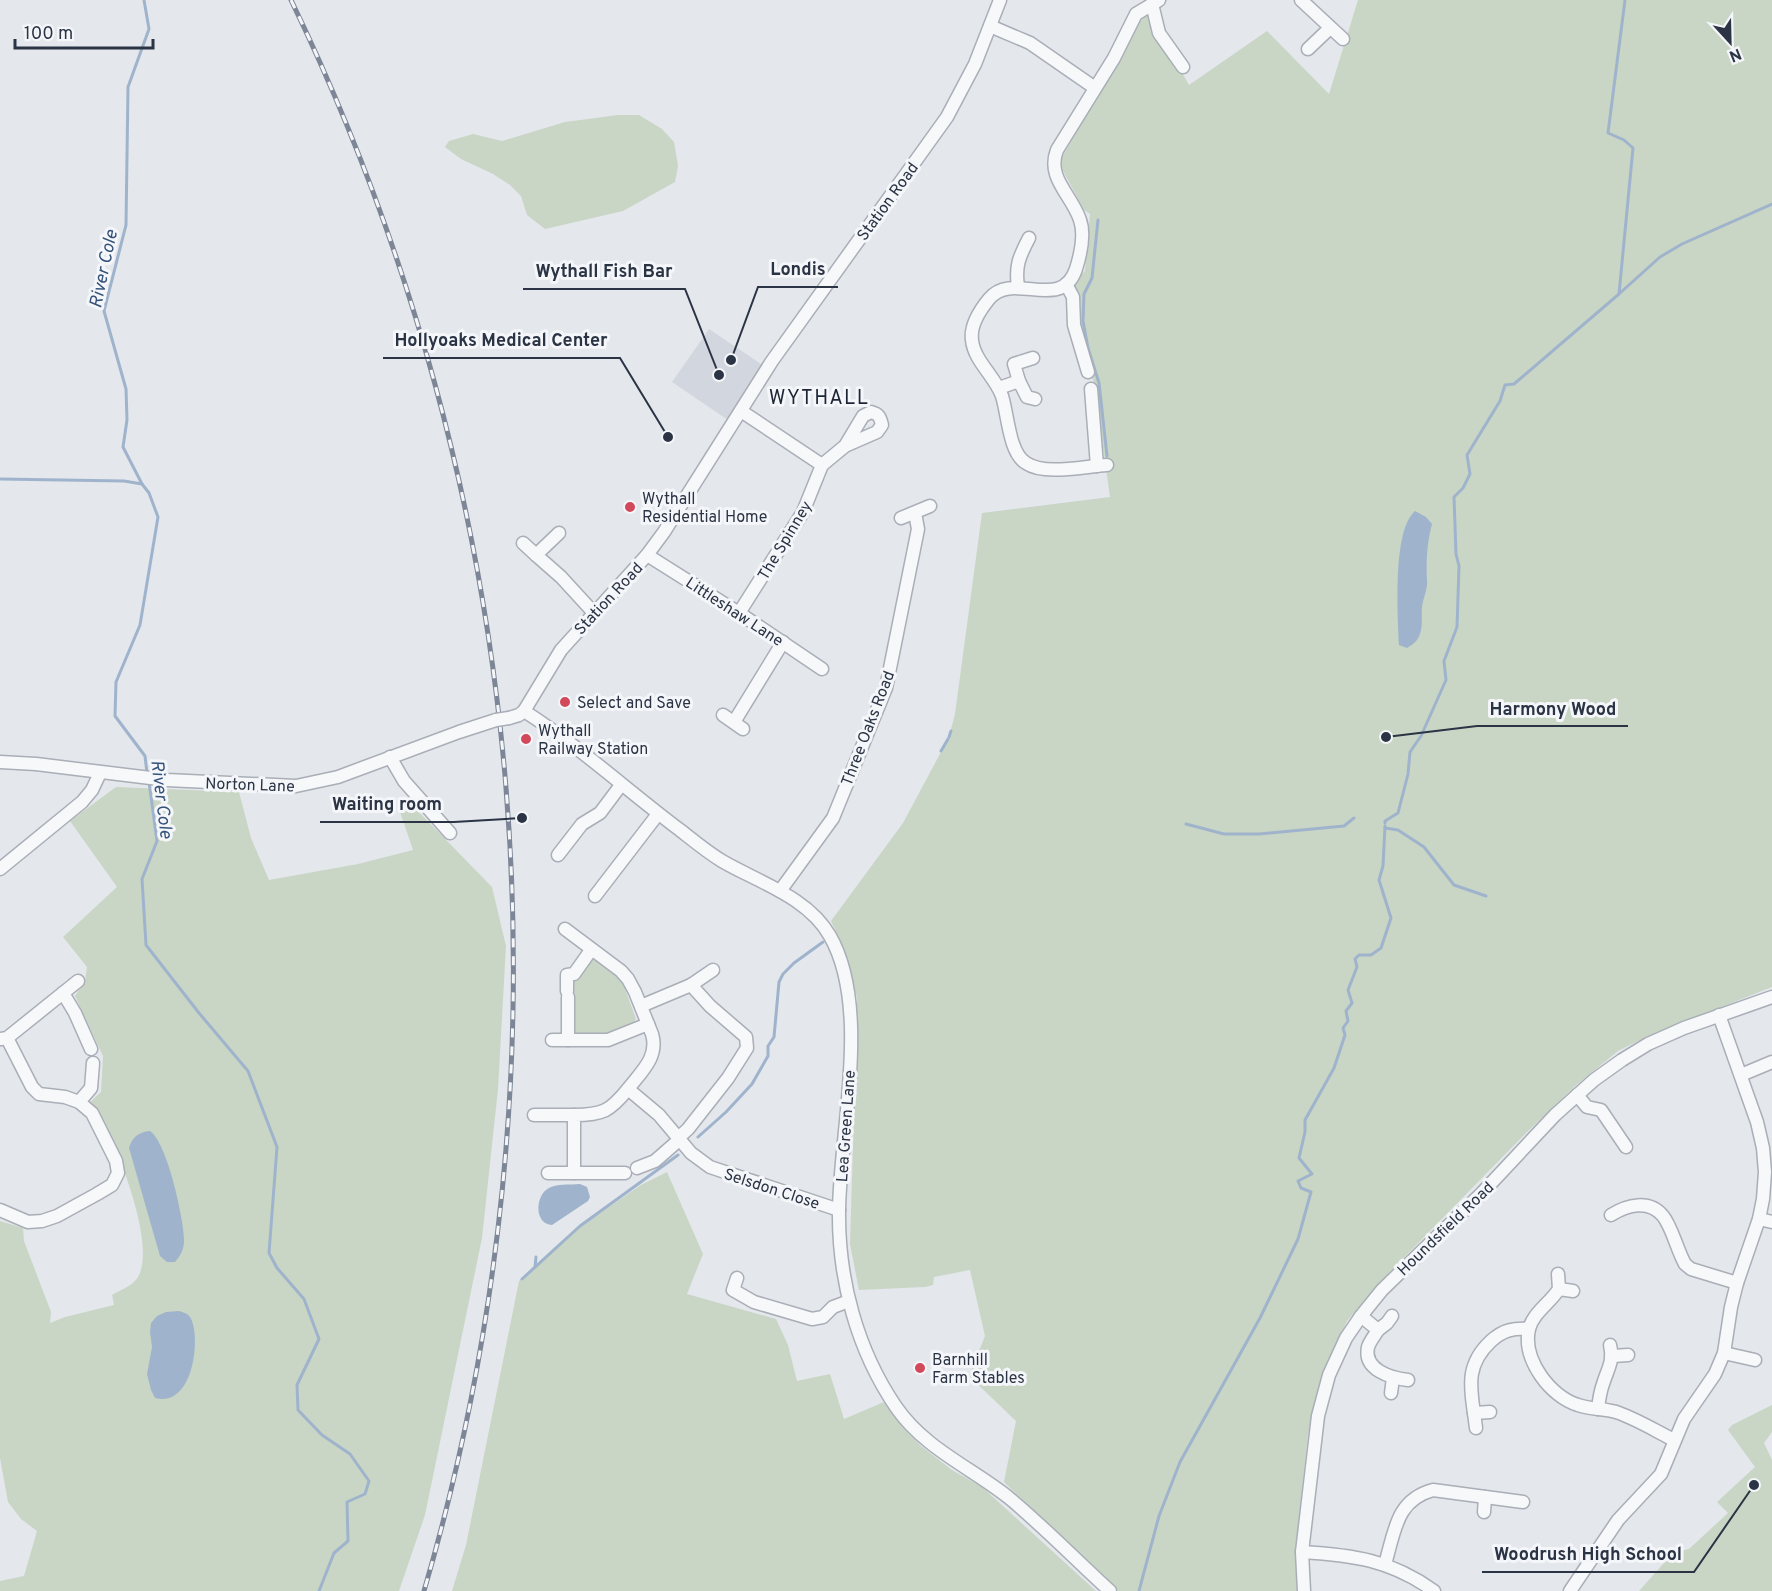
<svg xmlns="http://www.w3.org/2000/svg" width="1772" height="1591" font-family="Overpass,sans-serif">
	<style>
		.built { fill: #d2d6de }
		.green { fill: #c9d6c5 }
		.water { fill: #9fb4cc }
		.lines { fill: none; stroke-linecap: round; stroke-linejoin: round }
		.stream { stroke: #9fb4cc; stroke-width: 3 }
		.minor-casing { stroke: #a9aeb7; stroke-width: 15 }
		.minor { stroke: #f7f8fa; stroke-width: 12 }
		.rail-casing { stroke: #7d8696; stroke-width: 5 }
		.rail { stroke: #f4f6f9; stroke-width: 3; stroke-dasharray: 9; stroke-linecap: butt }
		.minor-bridge-casing { stroke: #a9aeb7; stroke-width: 15; stroke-linecap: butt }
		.minor-bridge { stroke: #f7f8fa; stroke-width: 12 }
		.poi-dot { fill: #d1495b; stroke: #f4f6f9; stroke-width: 2 }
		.labels { text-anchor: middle; stroke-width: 6; stroke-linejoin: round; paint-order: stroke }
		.street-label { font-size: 16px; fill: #2b3445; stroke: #f4f6f9 }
		.poi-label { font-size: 16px; fill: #2b3445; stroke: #f4f6f9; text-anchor: start }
		.water-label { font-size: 18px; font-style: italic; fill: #34527a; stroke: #f4f6f9 }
		.quarter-label { font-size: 20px; letter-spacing: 1.5px; fill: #1d2536; stroke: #f4f6f9 }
		.leader { fill: none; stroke: #2b3445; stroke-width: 2 }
		.callout-dot { fill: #2b3445; stroke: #f4f6f9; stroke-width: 2 }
		.callout-label { font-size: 18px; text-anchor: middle; font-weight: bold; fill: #2b3445; stroke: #f4f6f9; stroke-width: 6; stroke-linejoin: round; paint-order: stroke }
	</style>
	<rect width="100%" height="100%" fill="#e4e7ec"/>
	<polygon class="built" points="709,329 764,366 728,420 672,382"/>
	<g class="green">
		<polygon points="1358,0 1772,0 1772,987 1646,1037 1618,1051 1575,1086 1527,1132 1387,1275 1347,1321 1321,1378 1308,1434 1295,1555 1297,1591 1118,1591 1004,1482 1016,1421 969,1376 985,1336 970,1270 934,1277 933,1285 925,1287 859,1290 850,1244 854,1111 857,1092 857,998 845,952 831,921 903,823 949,737 955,714 982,513 1110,497 1095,389 1071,285 1085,271 1090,214 1084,210 1062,169 1061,159 1140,21 1149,14 1189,85 1267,31 1329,94"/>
		<polygon points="618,115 639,115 662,129 674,142 678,166 675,182 623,211 545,229 527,215 521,196 510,185 493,174 461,159 445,147 449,141 473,134 502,141 565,122"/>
		<path d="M116,787L239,792L251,838L269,880L358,864L413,850L397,803H410L492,887L506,946L498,1089L482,1238L425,1515L399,1591H0V1581L24,1576L37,1531L21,1519L8,1502L0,1458V1221L23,1228L24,1241L51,1312L50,1323L65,1317L114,1305L112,1295C120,1290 134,1285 138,1277C153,1251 130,1186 120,1160C112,1141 99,1122 88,1104L101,1092L103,1056L75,996L85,981L87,967L63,937L117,887L70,821Z"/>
		<path d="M598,959L621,978L636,1019C624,1037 596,1035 577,1035L573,1029L572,978L591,960Z"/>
		<polygon points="667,1172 703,1254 687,1294 776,1319 788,1345 797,1381 830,1374 844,1419 884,1402 904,1429 921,1446 952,1470 982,1487 1096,1591 452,1591 466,1545 519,1281 581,1226 641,1185"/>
		<polygon points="1772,1405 1772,1432 1764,1443 1772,1460 1772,1591 1639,1591 1673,1553 1689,1549 1728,1513 1717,1502 1755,1467 1728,1430 1732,1425"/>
	</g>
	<g class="water">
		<path d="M1415,511L1426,517L1432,524C1427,543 1426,561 1427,580C1428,589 1423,598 1422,607C1421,618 1424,630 1417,640C1415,643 1410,646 1407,648L1399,645C1398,615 1392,531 1415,511Z"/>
		<path d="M150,1131C167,1142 184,1220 184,1241C184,1250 180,1256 175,1262H167L160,1256L129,1148C132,1137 139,1132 150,1131Z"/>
		<path d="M580,1184L587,1187L590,1197L588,1201L552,1225C535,1224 535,1199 546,1190C554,1183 570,1185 580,1184Z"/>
		<path d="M179,1311C180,1311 188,1314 188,1315C202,1325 197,1409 155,1398L151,1390L147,1374L152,1347L150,1332L151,1323L157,1316L166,1312Z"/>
	</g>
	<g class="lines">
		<g class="stream">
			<polyline points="144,0 149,29 128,87 126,225 104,311 126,389 127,420 123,447 142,484 149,493 158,517 140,625 116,682 115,716 145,756 147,773"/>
			<polyline points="1098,220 1092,278 1084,294 1083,321 1088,348 1099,383 1107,456"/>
			<polyline points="1620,293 1660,257 1682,244 1772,204"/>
			<polyline points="0,479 124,481 142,484"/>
			<polyline points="949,737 951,731"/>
			<polyline points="941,751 948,739"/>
			<polyline points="149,782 157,841 142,879 146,945 199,1013 248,1071 277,1147 269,1253 277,1268 304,1299 319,1339 297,1385 298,1410 322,1435 350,1454 369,1481 365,1494 347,1502 348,1541 334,1553 319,1591"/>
			<polyline points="1385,823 1385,821 1398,813 1408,774 1410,752 1421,736 1446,680 1444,661 1457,627 1459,566 1456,554 1454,497 1463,488 1470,474 1467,455 1500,401 1505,385 1514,384 1619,294 1633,148 1624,140 1608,133 1625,0"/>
			<polyline points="1186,824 1224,834 1259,834 1344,826 1354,818"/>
			<polyline points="1385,828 1398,830 1424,847 1454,885 1486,896"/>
			<polyline points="698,1137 726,1112 752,1084 768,1056 768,1046 774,1037 779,982 783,974 794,963 823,942"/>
			<polyline points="535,1267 536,1257"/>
			<polyline points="522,1279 580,1226 678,1155"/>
			<polyline points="1139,1591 1159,1516 1180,1462 1260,1318 1298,1239 1311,1192 1301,1188 1298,1181 1312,1174 1299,1158 1305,1132 1305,1120 1334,1068 1345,1035 1343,1028 1348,1021 1346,1011 1352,1003 1348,990 1357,967 1355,959 1359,955 1371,955 1381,948 1391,918 1379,880 1383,866 1385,826"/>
		</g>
		<defs>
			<g id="minor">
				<polyline points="1301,0 1343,39"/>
				<polyline points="1152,4 1159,33 1183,67"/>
				<polyline points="990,26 1030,43 1095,88"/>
				<polyline points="1308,49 1330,28"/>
				<polyline points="1066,284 1073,297 1074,325 1088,372"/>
				<path d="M1018,287C1015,266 1019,257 1029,238"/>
				<polyline points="1019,381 1014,364 1033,358"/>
				<polyline points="999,388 1019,381 1027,397 1035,399"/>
				<polyline points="1091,389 1097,466"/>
				<path d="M822,465L845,446L877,432L882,425C880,417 879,414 871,412L863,416L845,446"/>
				<path d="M1107,465C1085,466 1045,476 1026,463C1009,453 1008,415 1002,396C995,376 974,361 972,340C970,326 980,310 989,299C1013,270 1061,313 1076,269C1080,256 1085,234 1080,220C1072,195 1046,178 1057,150L1114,58L1136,14L1159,0"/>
				<polyline points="901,518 930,506"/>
				<polyline points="559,533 536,555 561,577 594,613"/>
				<polyline points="523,543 536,555"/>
				<polyline points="647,555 739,613 822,669"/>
				<polyline points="739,613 803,512 822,465 741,411"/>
				<path d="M524,711C579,746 628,791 680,830C694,841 707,852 722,861C758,882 808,897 830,936C871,1008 840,1130 839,1210C838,1279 857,1350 896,1407C924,1448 970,1467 1008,1497C1043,1526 1076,1560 1110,1591"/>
				<polyline points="723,715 743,729"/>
				<polyline points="509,718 519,715 524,711 561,650 647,555 664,532 772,361 947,117 975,64 1000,0"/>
				<polyline points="734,722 783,642"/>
				<polyline points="390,757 404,781 450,833"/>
				<polyline points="0,762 36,764 167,780 296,786 338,777 459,732 496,720"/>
				<polyline points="558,855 582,824 600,813 621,785"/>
				<polyline points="0,869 82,802 92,790 100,773"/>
				<polyline points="780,891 833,818 886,688 918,529 915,513"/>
				<polyline points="595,896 658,814"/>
				<path d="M565,929L621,971L628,979L635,992L652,1034C659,1057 641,1072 628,1089L659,1115L691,1153L710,1167L839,1210"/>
				<polyline points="691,985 713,970"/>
				<polyline points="567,991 567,975 574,974 591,950"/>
				<polyline points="63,993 75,1013 91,1049"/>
				<polyline points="568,997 568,1040"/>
				<polyline points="641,1006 691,985 710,1006 746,1037 747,1048 728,1078 688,1129 678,1138"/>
				<polyline points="1,1039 7,1038 78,981"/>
				<polyline points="552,1040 608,1040 648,1024"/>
				<polyline points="1741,1075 1772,1062"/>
				<polyline points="1577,1095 1587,1107 1601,1110 1626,1147"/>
				<polyline points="79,1102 91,1088 93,1063"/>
				<polyline points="534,1115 574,1115"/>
				<polyline points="637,1168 655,1161 679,1140"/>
				<polyline points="548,1173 574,1173"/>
				<path d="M625,1173H574V1115C603,1115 610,1111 628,1089"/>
				<polyline points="0,1210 28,1222 42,1221 57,1216 97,1194 112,1185 118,1173 116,1161 92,1113 79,1102 65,1097 39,1094 32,1087 7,1038"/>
				<path d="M1611,1215C1627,1205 1649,1199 1663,1216C1672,1227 1677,1250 1685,1264L1691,1269L1737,1283"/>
				<polyline points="1759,1219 1772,1222"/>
				<path d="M1558,1274L1559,1289C1550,1303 1533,1313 1529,1329C1522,1360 1551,1397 1578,1405C1592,1410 1606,1408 1619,1413C1638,1420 1656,1431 1674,1440"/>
				<polyline points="737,1278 733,1290 754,1302 812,1319 823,1317 833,1307 849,1301"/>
				<polyline points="1559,1289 1573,1291"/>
				<path d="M1361,1316L1378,1330C1375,1335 1370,1341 1368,1347C1363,1370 1391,1378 1408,1380"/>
				<polyline points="1378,1330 1387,1323 1392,1316"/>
				<polyline points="1724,1353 1755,1360"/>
				<polyline points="1613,1356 1628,1355"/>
				<polyline points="1391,1393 1393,1378"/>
				<path d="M1598,1409C1599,1400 1600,1392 1603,1384C1608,1368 1614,1361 1610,1345"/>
				<polyline points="1474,1413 1490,1412"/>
				<path d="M1476,1428C1472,1393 1462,1368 1491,1341C1503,1330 1513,1328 1529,1329"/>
				<polyline points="1484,1512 1485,1497"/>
				<path d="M1302,1552C1353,1555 1391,1560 1434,1591"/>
				<path d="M1385,1564C1395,1531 1396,1500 1433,1490L1523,1502"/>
				<polyline points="1304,1591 1302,1552 1318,1416 1329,1375 1346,1338 1361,1316 1382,1290 1481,1194 1555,1115 1594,1080 1622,1060 1648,1044 1684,1028 1772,997"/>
				<polyline points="1570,1591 1618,1520 1661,1474 1684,1419 1715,1374 1724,1353 1731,1307 1737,1283 1759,1219 1763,1199 1765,1172 1763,1148 1757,1122 1719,1015"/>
			</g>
		</defs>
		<use href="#minor" class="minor-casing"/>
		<use href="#minor" class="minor"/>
		<defs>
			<path id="rail" d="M291,0C531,497 579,1061 424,1591"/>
		</defs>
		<use href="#rail" class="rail-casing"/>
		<use href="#rail" class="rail"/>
		<defs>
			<polyline id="minor-bridge" points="496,720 509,718"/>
		</defs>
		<use href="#minor-bridge" class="minor-bridge-casing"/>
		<use href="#minor-bridge" class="minor-bridge"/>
	</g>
	<g class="poi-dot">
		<circle cx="630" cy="507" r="6"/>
		<circle cx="565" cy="702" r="6"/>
		<circle cx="526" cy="739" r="6"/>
		<circle cx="920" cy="1368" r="6"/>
	</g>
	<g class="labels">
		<g class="street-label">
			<text transform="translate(887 201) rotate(-54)" y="6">Station Road</text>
			<text transform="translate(784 540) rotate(-59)" y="6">The Spinney</text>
			<text transform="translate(608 598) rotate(-47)" y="6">Station Road</text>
			<text transform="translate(735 611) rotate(33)" y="6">Littleshaw Lane</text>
			<text transform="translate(867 728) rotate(-69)" y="6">Three Oaks Road</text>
			<text transform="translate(250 784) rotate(2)" y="6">Norton Lane</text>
			<text transform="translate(845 1126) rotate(-86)" y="6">Lea Green Lane</text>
			<text transform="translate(772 1188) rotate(18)" y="6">Selsdon Close</text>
			<text transform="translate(1445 1228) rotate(-44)" y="6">Houndsfield Road</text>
		</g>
		<g class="poi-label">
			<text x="642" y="504">Wythall<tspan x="642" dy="18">Residential Home</tspan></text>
			<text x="577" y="708">Select and Save</text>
			<text x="538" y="736">Wythall<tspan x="538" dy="18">Railway Station</tspan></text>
			<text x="932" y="1365">Barnhill<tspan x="932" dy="18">Farm Stables</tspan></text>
		</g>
		<g class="water-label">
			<text transform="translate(103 269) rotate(-78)" y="6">River Cole</text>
			<text transform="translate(162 799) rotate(83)" y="6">River Cole</text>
		</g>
		<g class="quarter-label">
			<text x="819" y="404">WYTHALL</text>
		</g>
	</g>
	<path class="leader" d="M731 360L758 287H838M719 375L685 289H523M668 437L620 358H383M1386 737L1477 726H1628M522 818L454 822H320M1754 1485L1694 1572H1482"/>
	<g class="callout-dot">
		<circle cx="731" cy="360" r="6"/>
		<circle cx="719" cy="375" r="6"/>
		<circle cx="668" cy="437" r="6"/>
		<circle cx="1386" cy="737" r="6"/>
		<circle cx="522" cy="818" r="6"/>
		<circle cx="1754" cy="1485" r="6"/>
	</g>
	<g class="callout-label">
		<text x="798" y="275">Londis</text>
		<text x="604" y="277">Wythall Fish Bar</text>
		<text x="501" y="346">Hollyoaks Medical Center</text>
		<text x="1553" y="715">Harmony Wood</text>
		<text x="387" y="810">Waiting room</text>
		<text x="1588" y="1560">Woodrush High School</text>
	</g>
	<g transform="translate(1730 42) rotate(158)" stroke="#f4f6f9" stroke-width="4.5" paint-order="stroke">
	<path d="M0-4.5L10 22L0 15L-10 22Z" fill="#2b3445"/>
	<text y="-9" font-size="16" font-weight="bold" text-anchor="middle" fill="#2b3445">N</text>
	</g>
	<path d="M15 39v9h138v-9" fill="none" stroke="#2b3445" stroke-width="3"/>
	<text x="24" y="39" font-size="18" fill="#2b3445" stroke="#f4f6f9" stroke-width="4.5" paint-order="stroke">100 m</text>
</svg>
